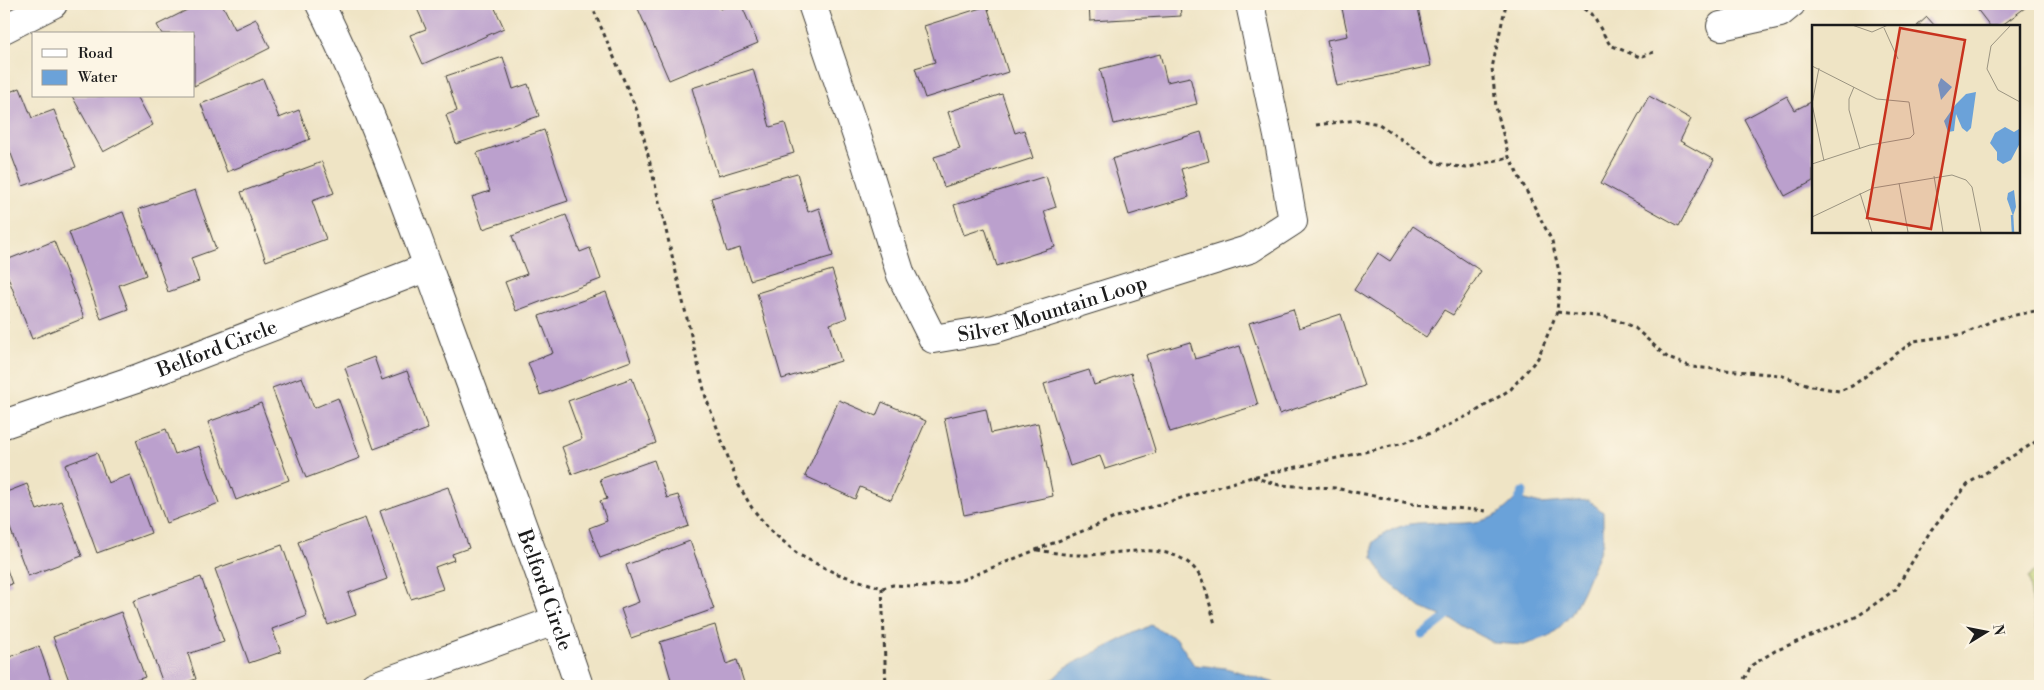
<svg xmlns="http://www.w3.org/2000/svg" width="2044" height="690" font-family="'Libre Bodoni',serif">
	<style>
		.green { fill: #b8ca6d; stroke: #6a7344 }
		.water { fill: #6ba2d9; stroke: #445f7a }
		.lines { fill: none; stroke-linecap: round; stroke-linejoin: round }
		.stream { stroke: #6ba2d9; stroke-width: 9 }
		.building { fill: #bba0cd }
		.minor-casing { stroke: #3c3a35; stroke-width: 30 }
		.path { stroke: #3c3a35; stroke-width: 3; stroke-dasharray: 4 4; stroke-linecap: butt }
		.minor { stroke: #fff; stroke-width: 28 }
		.labels { text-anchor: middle; stroke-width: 5; stroke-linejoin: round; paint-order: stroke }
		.street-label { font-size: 20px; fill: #1c1c1c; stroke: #fcf5e5 }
		.inset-river { fill: none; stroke: #6ba2d9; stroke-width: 2.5 }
		.inset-road { fill: none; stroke: #9b9481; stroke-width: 1 }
		.view { fill: #c8321e; fill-opacity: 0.15; stroke: #c8321e; stroke-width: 2.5 }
		.inset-edge { fill: none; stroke: #1c1c1c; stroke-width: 2.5 }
	</style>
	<rect width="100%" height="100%" fill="#fcf5e5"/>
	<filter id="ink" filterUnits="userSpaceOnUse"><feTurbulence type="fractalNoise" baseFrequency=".02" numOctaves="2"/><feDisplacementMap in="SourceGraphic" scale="10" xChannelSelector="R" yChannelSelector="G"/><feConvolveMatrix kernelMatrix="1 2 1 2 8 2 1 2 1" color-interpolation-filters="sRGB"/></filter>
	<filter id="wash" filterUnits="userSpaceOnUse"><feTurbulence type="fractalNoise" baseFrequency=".0096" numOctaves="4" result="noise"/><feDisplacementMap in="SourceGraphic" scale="20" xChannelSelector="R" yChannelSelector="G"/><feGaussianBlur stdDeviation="1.12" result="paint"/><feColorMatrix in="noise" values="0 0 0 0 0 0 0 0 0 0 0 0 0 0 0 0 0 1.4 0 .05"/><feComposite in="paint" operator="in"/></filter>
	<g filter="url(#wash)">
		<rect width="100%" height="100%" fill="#efe4c5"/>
		<polygon class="green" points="2040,568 2040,646 2028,578 2036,569"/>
		<g class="water">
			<path d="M1516,498L1541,504L1588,500L1603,512V543L1583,591L1571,615L1552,635L1524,645L1494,643L1454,621L1421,608L1385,579L1373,558V542C1414,508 1446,532 1488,519C1500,515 1508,506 1516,498Z"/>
			<polygon points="1151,625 1177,639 1194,665 1226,668 1285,686 1045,686 1066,667"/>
		</g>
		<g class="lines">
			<g class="stream">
				<polyline points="1514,509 1523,492"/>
				<polyline points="1423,635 1445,618 1450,609"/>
			</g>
		</g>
		<g id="blocks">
			<g class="building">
				<polygon points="199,4 222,4 235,29 256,19 270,48 194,86 194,34 162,34 157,25"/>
				<polygon points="415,4 493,4 504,28 423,64 410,35 426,29"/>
				<polygon points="636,4 717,4 720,9 733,4 741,4 758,43 669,80"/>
				<polygon points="895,4 909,4 897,8"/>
				<polygon points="1089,4 1180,4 1181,16 1090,21"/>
				<polygon points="1341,4 1417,4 1431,66 1337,86 1327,40 1348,36"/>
				<polygon points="1973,4 2030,4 2001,26 1990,26"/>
				<polygon points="987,6 1008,72 925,98 915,68 935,62 924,26"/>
				<polygon points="1927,17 1935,26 1917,26"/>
				<polygon points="1160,54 1167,82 1190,77 1197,104 1114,124 1100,69"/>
				<polygon points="503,57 513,89 528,84 539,116 456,144 446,115 457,111 446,76"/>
				<polygon points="753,69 770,127 785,123 794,153 718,176 692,88"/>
				<polygon points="263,79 279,118 299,110 310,139 227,172 201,104"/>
				<polygon points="20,88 32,118 54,110 76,167 23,186 4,135 4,94"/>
				<polygon points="1002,94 1015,133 1024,130 1033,158 944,187 934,157 960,149 948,112"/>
				<polygon points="72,96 137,96 153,125 103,152"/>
				<polygon points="1649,96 1691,119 1680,141 1714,160 1679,226 1601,183"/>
				<polygon points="1787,96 1795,110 1813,101 1813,181 1785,196 1744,119"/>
				<polygon points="544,130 568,201 483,229 472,197 490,191 477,153"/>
				<polygon points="1201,132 1209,161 1181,169 1189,197 1129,215 1112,159"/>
				<polygon points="322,162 334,193 312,201 326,239 266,261 241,192"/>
				<polygon points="797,173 808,212 819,208 833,256 750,280 740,248 727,252 711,198"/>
				<polygon points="1046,176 1056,207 1044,211 1055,247 997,266 985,228 964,235 954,205"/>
				<polygon points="195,190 216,249 191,258 199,281 168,292 139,209"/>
				<polygon points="123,212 146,275 119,285 128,309 101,319 69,232"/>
				<polygon points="566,215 580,252 590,248 601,279 516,311 505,282 527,274 512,236"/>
				<polygon points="1413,226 1481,271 1453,315 1444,310 1426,337 1354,290 1378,253 1390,261"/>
				<polygon points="54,241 84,318 32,339 4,267 4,261"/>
				<polygon points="832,270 847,318 830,324 841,361 782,379 757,293"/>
				<polygon points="606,292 631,361 540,395 528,363 553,353 539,316"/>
				<polygon points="1293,309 1299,328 1341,314 1364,386 1279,414 1249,323"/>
				<polygon points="4,313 8,323 4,325"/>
				<polygon points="1190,342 1195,359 1240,346 1258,405 1170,432 1146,355"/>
				<polygon points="374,357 382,380 407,371 428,429 374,449 345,368"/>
				<polygon points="1089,370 1094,385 1131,373 1156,453 1105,469 1100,456 1070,466 1044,384"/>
				<polygon points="302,377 314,408 338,398 360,458 306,478 272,388"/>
				<polygon points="632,378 656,443 572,474 562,447 582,439 568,401"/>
				<polygon points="839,400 876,416 882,402 926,421 891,500 860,487 855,499 805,476"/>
				<polygon points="261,403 289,480 236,500 208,422"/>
				<polygon points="986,409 991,433 1038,423 1053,496 964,515 944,418"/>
				<polygon points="166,429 175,454 199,446 219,503 166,523 136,440"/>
				<polygon points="97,453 108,483 130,475 151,533 97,553 65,465"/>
				<polygon points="654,460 667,498 678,495 689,526 600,558 589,528 607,521 600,501 607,499 600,479"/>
				<polygon points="27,484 37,510 61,501 82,556 28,576 4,512 4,493"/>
				<polygon points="448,487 469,548 452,554 454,560 435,567 443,589 411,599 380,511"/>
				<polygon points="365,518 387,579 348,593 356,615 328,625 298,542"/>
				<polygon points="690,541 714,609 631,638 621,609 639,602 626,565"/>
				<polygon points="282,545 307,616 272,629 281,652 249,663 215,569"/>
				<polygon points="4,561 12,584 4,587"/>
				<polygon points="201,577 224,642 188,654 196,679 177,686 164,686 133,601"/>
				<polygon points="121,612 145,677 120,686 71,686 53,637"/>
				<polygon points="715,625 726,664 737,660 745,686 662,686 672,683 660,642"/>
				<polygon points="39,646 53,686 4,686 4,659"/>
			</g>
		</g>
	</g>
	<g filter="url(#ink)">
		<use href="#blocks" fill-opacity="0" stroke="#3c3a35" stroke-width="1"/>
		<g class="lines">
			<defs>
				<g id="minor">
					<path id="s1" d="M320,4C372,108 411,220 451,330C494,449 539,567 579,686"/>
					<path id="s2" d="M812,4L863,154L901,275L933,339L994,329L1250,249L1293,221L1278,136L1250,4"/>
					<polyline points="1721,26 1780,13 1791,4"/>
					<polyline points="4,29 53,4"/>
					<path id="s3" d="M4,424L136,379L428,267"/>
					<polyline points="374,686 557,620"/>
				</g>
			</defs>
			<use href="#minor" class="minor-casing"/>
			<g class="path">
				<polyline points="591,4 638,113 706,398 738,484 752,508 769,529 799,555 835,573 882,588 893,585 925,587 962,580 1117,517 1252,477 1400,444 1439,430 1475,412 1511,389 1538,358 1557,312 1560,276 1552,241 1509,157 1496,107 1492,68 1506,4"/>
				<polyline points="1578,4 1592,14 1610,45 1640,57 1654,52"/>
				<polyline points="1316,125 1357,120 1379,124 1436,163 1466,168 1509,157"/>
				<polyline points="1557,312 1606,317 1621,322 1635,328 1668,358 1692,367 1780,375 1812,386 1839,391 1852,386 1914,341 1964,334 1996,319 2040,310"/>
				<polyline points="1253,477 1279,485 1335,488 1413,504 1486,511"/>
				<path d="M1037,550C1051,552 1065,555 1079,555C1114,556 1165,539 1193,567C1206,580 1210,607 1215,624"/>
				<polyline points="882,588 886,686"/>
				<polyline points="1740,686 1752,665 1775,651 1858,616 1896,589 1931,530 1969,483 2040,439"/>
			</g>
			<use href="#minor" class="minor"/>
		</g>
	</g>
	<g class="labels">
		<g class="street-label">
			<text dy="7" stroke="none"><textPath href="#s2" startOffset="480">Silver Mountain Loop</textPath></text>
			<text dy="7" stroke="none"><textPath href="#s3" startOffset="226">Belford Circle</textPath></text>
			<text dy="7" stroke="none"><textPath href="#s1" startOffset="628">Belford Circle</textPath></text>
		</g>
	</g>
	<g transform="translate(1812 25)">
		<rect width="208" height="208" fill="#efe4c5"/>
		<path d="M129,53L140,62L129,75L126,60ZM164,67L159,103L155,107L150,103L144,89L142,106L136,107L132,96L144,79L154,69ZM193,102L202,107L207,104L208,118L199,135L191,139L185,135V127L178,118L183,108ZM202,165L204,182L201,191L195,174L196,168Z" fill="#6ba2d9"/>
		<path class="inset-river" d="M200,190L201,207"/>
		<path class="inset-road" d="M40,0L60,7L76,0M199,0L179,21L175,44L186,65L208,77M72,3L86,34M0,41L65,74L97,77L102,109L98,113L58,120L0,139M7,43L0,79L12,136M42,62L37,74V85L48,124M122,151L131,207M87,158L96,207M48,168L60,207M0,192L61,163L140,150L154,155L160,162L169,207"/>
		<path class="view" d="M88,3L153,15L119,204L55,193Z"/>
		<rect width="208" height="208" class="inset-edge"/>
	</g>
	<rect width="2044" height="690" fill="none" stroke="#fcf5e5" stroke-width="20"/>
	<rect x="32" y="32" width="162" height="65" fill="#fcf5e5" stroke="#a29e95"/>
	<rect x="42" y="49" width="25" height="8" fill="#ffffff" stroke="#a29e95"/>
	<text x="78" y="58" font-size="15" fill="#1c1c1c">Road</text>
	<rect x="42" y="70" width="25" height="15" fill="#6ba2d9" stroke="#a29e95"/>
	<text x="78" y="82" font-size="15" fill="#1c1c1c">Water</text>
	<g transform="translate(1986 632) rotate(80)" stroke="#fcf5e5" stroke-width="4" paint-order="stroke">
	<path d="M0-4L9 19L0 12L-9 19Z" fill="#1c1c1c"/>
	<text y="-8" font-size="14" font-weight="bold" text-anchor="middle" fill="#1c1c1c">N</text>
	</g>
</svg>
